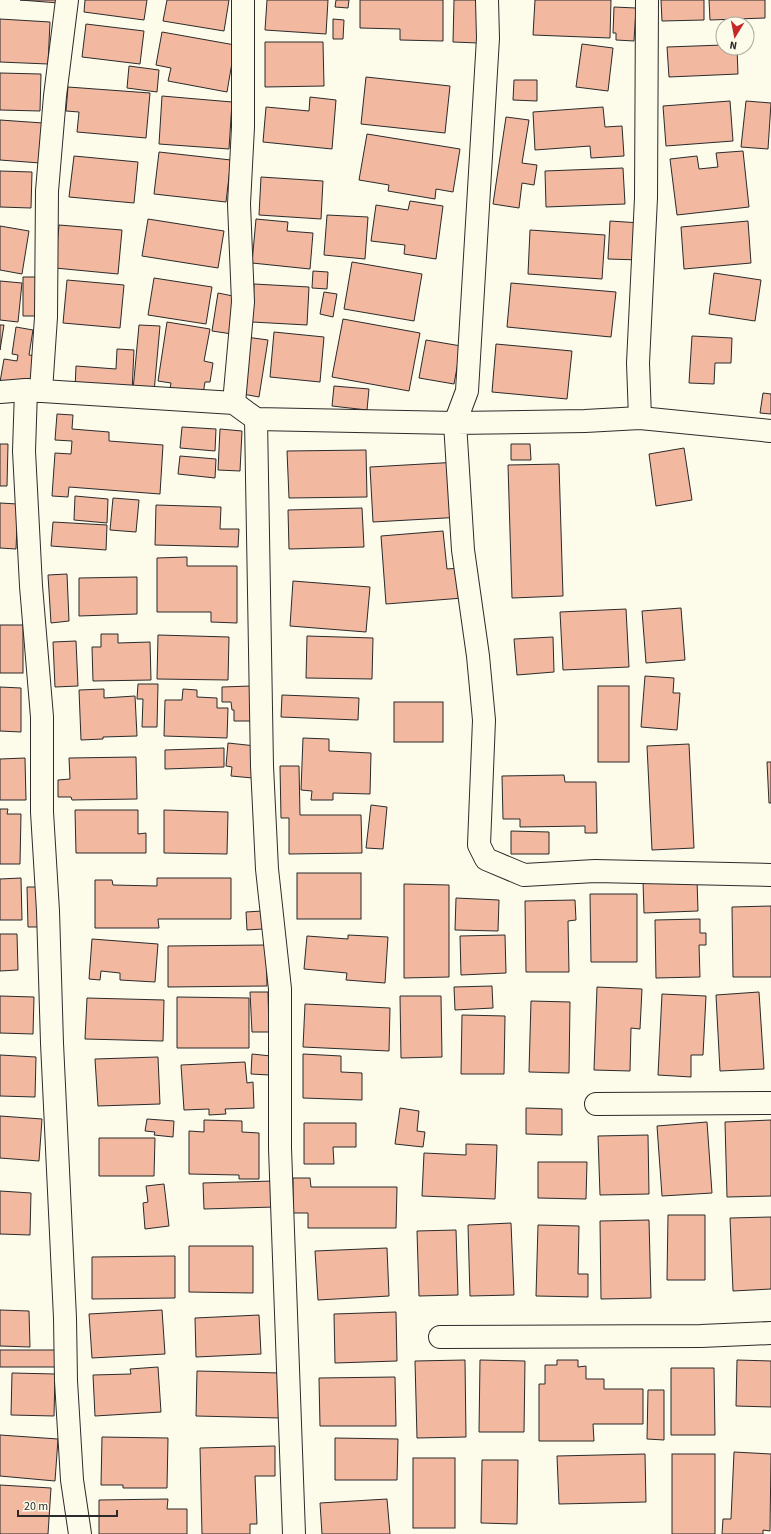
<svg xmlns="http://www.w3.org/2000/svg" width="771" height="1534" font-family="'Source Sans 3',sans-serif">
	<style>
		.building { fill: #f2b8a0; stroke: #2b2b2b }
		.lines { fill: none; stroke-linecap: round; stroke-linejoin: round }
		.minor-casing { stroke: #2b2b2b; stroke-width: 24 }
		.minor { stroke: #fdfbea; stroke-width: 22 }
	</style>
	<rect width="100%" height="100%" fill="#fdfbea"/>
	<g class="building">
		<polygon points="20,0 59,0 59,3"/>
		<polygon points="85,0 147,0 144,20 84,12"/>
		<polygon points="167,0 229,0 224,31 163,21"/>
		<polygon points="267,0 328,0 326,34 265,30"/>
		<polygon points="336,0 349,0 348,8 335,7"/>
		<polygon points="360,0 443,0 443,41 400,40 400,29 360,28"/>
		<polygon points="454,0 479,0 478,43 453,42"/>
		<polygon points="535,0 611,0 610,38 533,35"/>
		<polygon points="661,0 704,0 704,20 662,21"/>
		<polygon points="709,0 765,0 765,18 710,20"/>
		<polygon points="614,7 636,8 634,41 616,40 616,33 613,33"/>
		<polygon points="0,19 50,22 48,64 0,62"/>
		<polygon points="333,19 344,20 343,39 333,39"/>
		<polygon points="86,24 144,31 140,64 82,57"/>
		<polygon points="162,32 235,45 227,92 168,81 171,68 156,65"/>
		<polygon points="265,42 323,42 324,86 265,87"/>
		<polygon points="582,44 613,48 608,91 576,87"/>
		<polygon points="723,45 723,48 737,48 738,74 669,77 667,47"/>
		<polygon points="129,66 159,70 157,92 127,88"/>
		<polygon points="0,73 41,74 40,111 0,110"/>
		<polygon points="366,77 450,86 445,133 361,124"/>
		<polygon points="514,80 537,80 537,101 513,100"/>
		<polygon points="68,87 150,93 146,138 77,132 79,112 66,111"/>
		<polygon points="162,96 232,102 229,149 159,144"/>
		<polygon points="310,97 336,100 332,149 263,142 266,107 309,111"/>
		<polygon points="730,101 733,141 666,146 663,106"/>
		<polygon points="746,101 771,103 768,149 741,147"/>
		<polygon points="603,107 605,127 622,126 624,156 591,158 590,146 535,150 533,112"/>
		<polygon points="506,117 529,120 522,163 537,165 534,185 522,183 519,208 493,204"/>
		<polygon points="0,120 43,123 40,163 0,160"/>
		<polygon points="367,134 460,149 453,192 436,189 435,199 388,191 389,185 359,180"/>
		<polygon points="743,151 749,207 677,215 670,159 697,156 699,169 718,167 716,153"/>
		<polygon points="159,152 231,160 226,202 154,194"/>
		<polygon points="74,156 138,162 134,203 69,197"/>
		<polygon points="623,168 625,204 546,207 545,171"/>
		<polygon points="0,171 32,172 31,208 0,207"/>
		<polygon points="261,177 323,181 321,219 259,215"/>
		<polygon points="410,201 443,206 436,259 404,254 405,245 371,241 376,205 408,210"/>
		<polygon points="327,215 368,217 365,259 324,255"/>
		<polygon points="148,219 224,231 218,268 142,256"/>
		<polygon points="256,219 288,222 287,231 313,233 310,269 252,263"/>
		<polygon points="610,221 641,223 640,260 608,259"/>
		<polygon points="748,221 751,263 684,269 681,227"/>
		<polygon points="59,225 122,230 118,274 55,268"/>
		<polygon points="0,226 29,231 22,274 0,270"/>
		<polygon points="530,230 605,235 602,279 528,274"/>
		<polygon points="352,262 422,274 414,321 344,309"/>
		<polygon points="313,271 328,272 327,289 312,288"/>
		<polygon points="714,273 761,280 755,321 709,314"/>
		<polygon points="23,277 40,277 41,316 23,316"/>
		<polygon points="154,278 212,287 206,324 148,315"/>
		<polygon points="67,280 124,285 120,328 63,323"/>
		<polygon points="0,281 22,283 18,322 0,320"/>
		<polygon points="511,283 616,292 611,337 507,327"/>
		<polygon points="254,284 309,287 307,325 252,322"/>
		<polygon points="324,292 337,294 333,317 320,314"/>
		<polygon points="218,293 238,297 232,334 212,331"/>
		<polygon points="343,319 420,333 409,391 332,377"/>
		<polygon points="167,322 210,329 204,361 213,363 210,382 205,382 203,394 170,389 171,383 158,381"/>
		<polygon points="0,325 4,325 0,350"/>
		<polygon points="139,325 160,326 154,392 133,390"/>
		<polygon points="16,327 33,330 29,355 37,356 32,387 0,382 4,359 17,361 18,355 12,354"/>
		<polygon points="274,332 324,337 320,382 270,377"/>
		<polygon points="692,336 732,338 731,363 715,363 714,384 689,383"/>
		<polygon points="246,337 268,340 259,397 237,393"/>
		<polygon points="426,340 461,346 454,384 419,378"/>
		<polygon points="496,344 572,351 567,399 492,392"/>
		<polygon points="117,349 134,350 132,392 75,389 76,366 116,369"/>
		<polygon points="334,386 369,389 367,410 332,406"/>
		<polygon points="763,393 771,394 771,414 760,413"/>
		<polygon points="57,414 73,415 72,429 109,432 109,441 163,445 160,494 69,487 68,497 52,496 55,453 71,454 72,441 55,440"/>
		<polygon points="182,427 216,429 215,451 180,448"/>
		<polygon points="220,429 242,431 240,471 218,470"/>
		<polygon points="0,444 8,444 7,486 0,486"/>
		<polygon points="511,444 530,444 531,460 511,460"/>
		<polygon points="684,448 692,500 656,506 649,454"/>
		<polygon points="366,450 367,497 289,498 287,451"/>
		<polygon points="180,456 216,459 215,478 178,474"/>
		<polygon points="459,462 463,517 373,522 370,467"/>
		<polygon points="559,464 563,596 512,598 508,465"/>
		<polygon points="75,496 108,499 107,523 74,520"/>
		<polygon points="113,498 139,500 136,532 110,530"/>
		<polygon points="0,503 18,504 16,549 0,548"/>
		<polygon points="156,505 221,507 220,529 239,529 238,547 155,545"/>
		<polygon points="362,508 364,547 289,549 288,510"/>
		<polygon points="53,522 107,525 106,550 51,546"/>
		<polygon points="443,531 447,569 460,568 463,598 386,604 381,536"/>
		<polygon points="187,557 187,566 237,566 237,623 211,622 211,612 157,612 157,558"/>
		<polygon points="67,574 69,621 51,623 48,575"/>
		<polygon points="137,577 137,614 79,616 79,578"/>
		<polygon points="293,581 370,587 366,632 290,626"/>
		<polygon points="681,608 685,660 646,663 642,611"/>
		<polygon points="626,609 629,667 563,670 560,612"/>
		<rect x="0" y="625" width="23" height="48"/>
		<polygon points="101,634 118,634 118,643 150,642 151,680 93,681 92,647 101,647"/>
		<polygon points="158,635 229,637 228,680 157,679"/>
		<polygon points="307,636 373,638 372,679 306,678"/>
		<polygon points="553,637 554,672 517,675 514,639"/>
		<polygon points="76,641 78,686 55,687 53,642"/>
		<polygon points="645,676 674,678 673,693 680,693 677,730 641,727"/>
		<polygon points="138,684 158,684 157,727 142,727 143,699 137,699"/>
		<polygon points="251,686 257,721 234,721 234,710 232,710 231,702 222,702 222,687"/>
		<rect x="598" y="686" width="31" height="76"/>
		<polygon points="0,687 21,688 21,732 0,731"/>
		<polygon points="104,689 104,698 135,696 137,736 103,737 103,739 81,740 79,690"/>
		<polygon points="183,689 197,690 197,697 217,698 217,708 228,708 227,738 164,736 165,700 182,700"/>
		<polygon points="282,695 359,698 358,720 281,717"/>
		<rect x="394" y="702" width="49" height="40"/>
		<polygon points="303,738 329,739 329,751 371,753 370,794 333,793 333,800 311,800 312,791 301,790"/>
		<polygon points="228,743 256,746 253,778 231,776 232,767 226,766"/>
		<polygon points="689,744 694,848 652,850 647,746"/>
		<polygon points="224,748 224,767 165,769 165,750"/>
		<polygon points="136,757 137,799 72,800 71,797 58,797 58,780 70,779 69,758"/>
		<polygon points="25,758 26,800 0,800 0,759"/>
		<polygon points="767,762 771,762 771,803 769,803"/>
		<polygon points="280,766 299,766 300,815 361,815 362,853 289,854 289,818 281,818"/>
		<polygon points="564,775 565,782 596,782 597,833 585,833 585,826 520,827 520,819 503,819 502,776"/>
		<polygon points="371,805 387,807 383,849 366,848"/>
		<polygon points="0,809 8,809 7,814 21,814 20,864 0,864"/>
		<polygon points="75,810 138,810 138,834 146,833 146,853 76,853"/>
		<polygon points="164,810 228,812 227,854 164,853"/>
		<polygon points="511,831 549,832 549,854 511,854"/>
		<rect x="297" y="873" width="64" height="46"/>
		<polygon points="21,878 22,920 0,920 0,879"/>
		<polygon points="157,878 231,878 231,919 158,919 159,928 95,928 95,880 112,880 113,885 157,886"/>
		<polygon points="697,880 698,911 644,913 643,881"/>
		<polygon points="404,884 449,885 449,977 404,978"/>
		<polygon points="27,887 41,887 43,927 28,927"/>
		<polygon points="590,894 637,894 637,962 591,962"/>
		<polygon points="456,898 499,900 498,931 455,930"/>
		<polygon points="575,900 576,920 568,921 569,972 526,972 525,901"/>
		<polygon points="771,906 771,977 733,977 732,907"/>
		<polygon points="262,911 263,929 247,930 246,912"/>
		<polygon points="700,919 700,933 706,933 706,945 699,945 700,977 656,978 655,920"/>
		<polygon points="0,934 17,934 18,970 0,971"/>
		<polygon points="348,935 388,937 385,983 346,980 347,973 304,969 307,936 348,939"/>
		<polygon points="505,935 506,973 461,975 460,936"/>
		<polygon points="92,939 158,944 155,982 120,980 120,973 101,971 100,980 89,979"/>
		<polygon points="266,945 267,986 168,987 168,946"/>
		<polygon points="492,986 493,1008 455,1010 454,987"/>
		<polygon points="597,987 642,989 640,1029 631,1028 630,1071 594,1070"/>
		<polygon points="250,992 268,992 269,1032 252,1032"/>
		<polygon points="759,992 764,1069 720,1071 716,995"/>
		<polygon points="662,994 706,996 703,1055 691,1055 691,1077 658,1075"/>
		<polygon points="0,996 34,997 33,1034 0,1033"/>
		<polygon points="400,996 441,996 442,1057 401,1058"/>
		<polygon points="177,997 249,998 249,1048 177,1048"/>
		<polygon points="87,998 164,1000 163,1041 85,1039"/>
		<polygon points="531,1001 570,1002 569,1073 529,1072"/>
		<polygon points="305,1004 390,1008 389,1051 303,1047"/>
		<polygon points="462,1015 505,1016 504,1074 461,1074"/>
		<polygon points="252,1054 271,1056 269,1075 251,1074"/>
		<polygon points="303,1054 341,1056 341,1072 362,1073 362,1100 303,1098"/>
		<polygon points="0,1055 36,1057 35,1097 0,1096"/>
		<polygon points="158,1057 160,1104 98,1106 95,1059"/>
		<polygon points="245,1062 247,1083 253,1082 254,1108 225,1109 226,1114 209,1115 209,1109 184,1110 181,1065"/>
		<polygon points="400,1108 419,1111 417,1131 425,1132 423,1147 395,1144"/>
		<polygon points="526,1108 562,1109 562,1135 526,1134"/>
		<polygon points="0,1116 42,1119 39,1161 0,1158"/>
		<polygon points="147,1119 174,1121 173,1137 154,1135 155,1132 145,1131"/>
		<polygon points="204,1120 242,1121 242,1132 259,1133 259,1179 239,1179 239,1175 189,1174 189,1131 204,1132"/>
		<polygon points="771,1120 771,1196 727,1197 725,1122"/>
		<polygon points="707,1122 712,1193 662,1196 657,1126"/>
		<polygon points="304,1123 356,1123 356,1147 333,1147 334,1164 304,1164"/>
		<polygon points="648,1135 649,1194 600,1195 598,1136"/>
		<polygon points="99,1138 155,1138 154,1176 99,1176"/>
		<polygon points="466,1144 497,1145 495,1199 422,1196 424,1153 466,1155"/>
		<polygon points="538,1162 587,1162 586,1199 538,1198"/>
		<polygon points="293,1178 310,1178 311,1187 397,1187 396,1228 308,1228 308,1213 293,1213"/>
		<polygon points="274,1181 275,1207 204,1209 203,1183"/>
		<polygon points="164,1184 169,1226 145,1229 143,1203 148,1202 146,1186"/>
		<polygon points="0,1191 31,1193 30,1235 0,1234"/>
		<polygon points="668,1215 705,1215 705,1280 667,1280"/>
		<polygon points="771,1217 771,1289 733,1291 730,1218"/>
		<polygon points="649,1220 651,1298 601,1299 600,1221"/>
		<polygon points="511,1223 514,1295 470,1296 468,1225"/>
		<polygon points="538,1225 579,1226 578,1274 588,1274 588,1297 536,1296"/>
		<polygon points="456,1230 458,1295 419,1296 417,1231"/>
		<polygon points="189,1246 253,1246 253,1293 189,1292"/>
		<polygon points="387,1248 389,1296 318,1300 315,1251"/>
		<polygon points="175,1256 175,1298 92,1299 92,1257"/>
		<polygon points="0,1310 29,1311 30,1347 0,1346"/>
		<polygon points="162,1310 165,1354 92,1358 89,1314"/>
		<polygon points="396,1312 397,1361 335,1363 334,1314"/>
		<polygon points="259,1315 261,1354 196,1357 195,1318"/>
		<rect x="0" y="1350" width="57" height="17"/>
		<polygon points="465,1360 466,1437 417,1438 415,1361"/>
		<polygon points="480,1360 525,1361 524,1432 479,1432"/>
		<polygon points="557,1360 578,1360 578,1367 586,1366 586,1379 604,1379 604,1389 643,1389 643,1424 593,1424 594,1441 539,1441 539,1384 545,1384 545,1365 557,1365"/>
		<polygon points="737,1360 771,1361 771,1407 736,1406"/>
		<polygon points="158,1367 161,1412 95,1416 93,1375 131,1374 130,1369"/>
		<polygon points="671,1368 714,1368 715,1435 671,1435"/>
		<polygon points="197,1371 281,1373 280,1418 196,1416"/>
		<polygon points="12,1373 55,1374 54,1416 11,1415"/>
		<polygon points="395,1377 396,1426 320,1426 319,1378"/>
		<polygon points="648,1390 664,1390 664,1440 647,1439"/>
		<polygon points="0,1435 58,1439 55,1481 0,1476"/>
		<polygon points="102,1437 168,1438 167,1488 123,1488 123,1485 101,1485"/>
		<polygon points="335,1438 398,1439 397,1480 335,1480"/>
		<polygon points="275,1446 275,1476 255,1476 257,1524 250,1524 250,1534 202,1534 200,1448"/>
		<polygon points="734,1452 771,1454 770,1531 763,1530 763,1534 722,1534 723,1519 731,1519"/>
		<polygon points="645,1454 646,1502 559,1504 557,1456"/>
		<rect x="672" y="1454" width="43" height="80"/>
		<rect x="413" y="1458" width="42" height="70"/>
		<polygon points="482,1460 518,1460 517,1524 481,1523"/>
		<polygon points="0,1485 51,1488 48,1534 0,1534"/>
		<polygon points="168,1499 167,1509 187,1509 187,1534 99,1534 99,1500"/>
		<polygon points="387,1499 390,1534 322,1534 320,1503"/>
	</g>
	<g class="lines">
		<defs>
			<g id="minor">
				<polyline points="26,390 24,451 31,586 42,717 42,812 48,911 52,1043 65,1318 66,1381 72,1480 80,1534"/>
				<polyline points="41,391 46,317 47,191 55,96 67,0"/>
				<polyline points="0,392 26,390 234,403 256,419 455,423 467,391 488,38 487,0"/>
				<polyline points="234,403 243,302 239,204 243,127 243,0"/>
				<polyline points="640,418 638,363 646,198 647,0"/>
				<polyline points="256,419 262,766 267,869 280,989 280,1148 294,1534"/>
				<polyline points="771,431 640,418 585,421 455,423 463,550 478,656 484,720 479,845 486,859 524,875 595,871 771,875"/>
				<polyline points="596,1104 771,1103"/>
				<polyline points="440,1337 701,1336 771,1333"/>
			</g>
		</defs>
		<use href="#minor" class="minor-casing"/>
		<use href="#minor" class="minor"/>
	</g>
	<g transform="translate(735 36) rotate(190)"><circle r="19" fill="#fdfbea" stroke="#a9a89e"/>
	<path d="M0-3L7 15L0 10L-7 15Z" fill="#c62828"/>
	<text y="-6" font-size="11" font-weight="bold" text-anchor="middle" fill="#2b2b2b">N</text>
	</g>
	<path d="M18 1510v6h99v-6" fill="none" stroke="#2b2b2b" stroke-width="2"/>
	<text x="24" y="1510" font-size="12" fill="#2b2b2b" stroke="#fdfbea" stroke-width="3" paint-order="stroke">20 m</text>
</svg>
